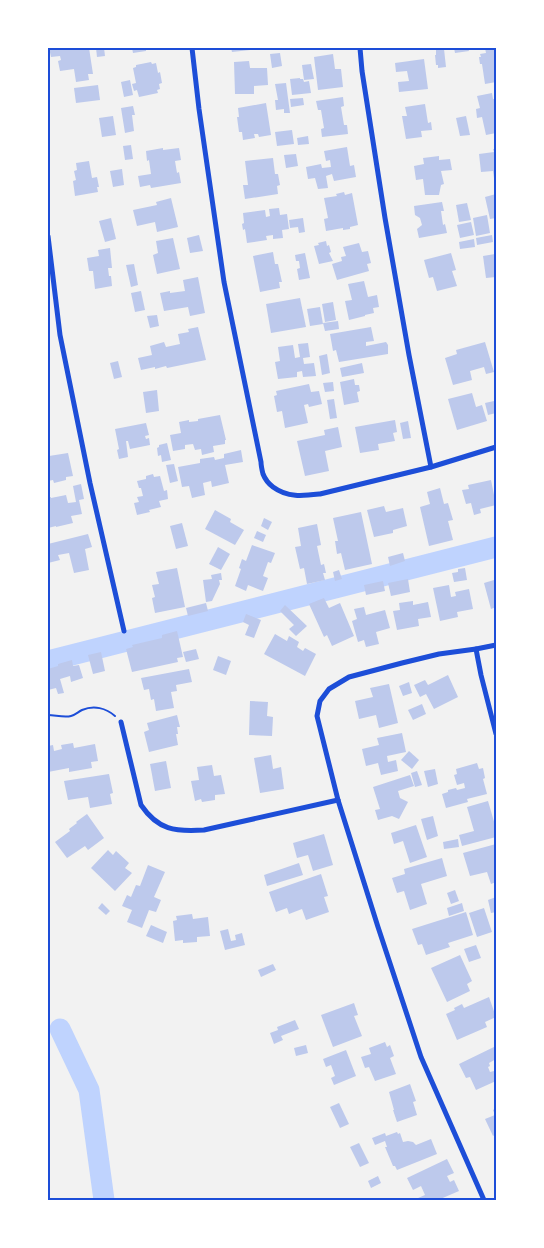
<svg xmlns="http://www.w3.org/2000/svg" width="544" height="1248" font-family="'Exo 2',sans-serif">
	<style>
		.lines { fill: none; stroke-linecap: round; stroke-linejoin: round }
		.river { stroke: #bfd3fe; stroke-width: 21 }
		.building { fill: #bdc9ec }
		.path { stroke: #1d4ed8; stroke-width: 2 }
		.minor { stroke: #1d4ed8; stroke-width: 5 }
		.neatline { fill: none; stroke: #1d4ed8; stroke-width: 2 }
	</style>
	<rect width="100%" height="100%" fill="#f2f2f2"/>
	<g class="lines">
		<g class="river">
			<polyline points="48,661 496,547"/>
			<polyline points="60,1029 89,1090 104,1200"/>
		</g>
	</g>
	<g class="building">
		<polygon points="49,48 89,48 93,74 88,74 89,80 76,82 74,69 60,71 58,61 61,60 60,56 51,57"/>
		<polygon points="96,48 104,48 105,56 97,57"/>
		<polygon points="132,48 146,48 146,51 133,53"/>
		<polygon points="231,48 250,48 250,50 232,52"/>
		<polygon points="454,48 468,48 469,51 455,53"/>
		<polygon points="485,48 496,48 496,82 485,84 482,64 480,64 479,57 481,57 480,54 486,53"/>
		<polygon points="444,49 446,67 438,68 438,65 436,65 435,55 436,55 436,50"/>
		<polygon points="280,53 282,66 272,68 270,54"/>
		<polygon points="333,54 335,69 341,69 343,87 318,90 314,57"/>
		<polygon points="424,59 428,89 399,92 398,82 409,81 407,71 396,72 395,63"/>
		<polygon points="249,61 250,68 267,68 268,85 254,86 254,94 235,94 234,62"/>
		<polygon points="151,62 152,64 156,63 158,73 160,72 162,83 159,84 160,89 157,90 158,93 139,97 137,90 134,91 132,84 136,83 133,68 136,67 136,65"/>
		<polygon points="311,64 314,79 304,80 302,65"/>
		<polygon points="300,78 300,79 303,79 304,82 309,81 311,93 292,95 290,79"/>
		<polygon points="130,80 133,95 124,97 121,82"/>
		<polygon points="286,83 290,113 284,113 284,109 276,110 275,100 278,100 275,84"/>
		<polygon points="98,85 100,100 76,103 74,88"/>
		<polygon points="492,93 493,99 496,99 496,133 486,135 482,117 477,118 476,109 480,108 477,96"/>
		<polygon points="343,97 344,106 341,107 344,125 347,125 348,134 322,137 321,129 324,128 321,110 318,110 316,101"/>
		<polygon points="303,98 304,105 291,107 290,99"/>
		<polygon points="266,103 271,135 259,137 258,134 254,134 255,138 243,140 242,132 239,132 237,117 239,117 238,108"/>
		<polygon points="425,104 428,123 431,122 432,130 421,131 422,137 406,139 402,116 407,116 405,107"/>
		<polygon points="133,106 135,115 132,115 134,131 125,133 121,108"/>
		<polygon points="113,116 116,135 102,137 99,118"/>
		<polygon points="466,116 470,135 460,136 456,118"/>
		<polygon points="292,130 294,144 277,146 275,132"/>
		<polygon points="308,136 309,144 298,145 297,138"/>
		<polygon points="131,145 133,159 125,160 123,146"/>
		<polygon points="347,147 350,166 354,165 356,177 334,181 332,174 326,176 328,188 318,189 315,178 308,179 306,167 321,164 322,168 331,167 330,160 326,161 324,151"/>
		<polygon points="163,148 163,150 179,148 181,160 175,161 177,173 179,172 181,183 151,188 150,185 140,187 138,176 151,174 149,160 147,161 146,151"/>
		<polygon points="493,149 496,149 496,177 494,178 493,171 481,172 479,154 494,152"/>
		<polygon points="296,154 298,166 286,168 284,155"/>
		<polygon points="439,156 439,160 450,159 452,170 441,171 444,184 441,185 439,195 425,195 423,179 416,180 414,166 424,164 423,158"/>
		<polygon points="273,158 275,174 278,174 280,185 277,186 278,194 245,199 243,185 248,185 245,161"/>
		<polygon points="89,161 92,178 97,177 99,187 97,187 98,192 75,196 73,181 76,180 74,171 77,170 76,163"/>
		<polygon points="122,169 124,185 113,187 110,171"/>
		<polygon points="344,192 345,195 352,193 358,225 350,227 350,229 343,230 343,228 326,231 324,219 328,218 324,198 337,196 336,194"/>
		<polygon points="496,194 496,218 490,219 485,197"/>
		<polygon points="171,198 178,227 157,232 155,222 137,226 133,210 157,205 156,202"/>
		<polygon points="442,202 444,211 441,211 443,225 445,224 447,233 419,238 417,229 422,225 420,218 415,215 414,206"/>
		<polygon points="467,203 471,220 459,222 456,205"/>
		<polygon points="279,208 280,215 287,214 289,229 282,230 283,238 273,239 273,235 266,236 267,240 247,243 245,229 243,230 242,224 244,223 243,213 265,210 266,217 270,216 269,209"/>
		<polygon points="487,215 490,233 476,236 473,218"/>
		<polygon points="111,218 116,239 105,242 99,221"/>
		<polygon points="303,218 305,232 299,233 298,227 290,228 289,220"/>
		<polygon points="471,222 474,235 460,238 457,225"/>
		<polygon points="199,235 203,251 190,253 187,238"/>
		<polygon points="492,235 493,242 477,245 476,238"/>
		<polygon points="173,238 180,269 157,274 153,255 158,253 156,241"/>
		<polygon points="474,239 475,247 460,249 459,242"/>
		<polygon points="326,241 327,246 329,245 331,252 329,253 333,261 319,264 314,246 319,245 318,243"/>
		<polygon points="359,243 362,252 368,251 371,263 367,264 369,271 337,280 332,264 342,261 341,257 346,256 343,247"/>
		<polygon points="110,248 112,268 108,268 109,276 111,276 112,286 95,289 93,271 89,271 87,258 99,256 98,250"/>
		<polygon points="273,252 275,264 278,264 282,282 279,282 280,288 260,292 253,256"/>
		<polygon points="305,253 310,278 299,280 297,269 300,268 299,261 296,261 295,255"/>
		<polygon points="451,253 456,270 452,271 457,286 437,291 433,277 429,278 424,260"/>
		<polygon points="495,254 496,277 486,278 483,256"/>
		<polygon points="134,264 138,285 131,287 126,265"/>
		<polygon points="198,277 205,313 190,316 188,307 164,311 160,293 170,291 170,293 185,291 183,280"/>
		<polygon points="364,281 368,297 377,295 379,307 373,308 374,313 365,315 365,316 349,320 345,301 352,300 348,284"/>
		<polygon points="141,291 145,310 135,312 131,293"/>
		<polygon points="300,298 306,327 271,333 266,304"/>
		<polygon points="333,302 336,320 325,322 322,304"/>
		<polygon points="320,307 323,324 310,326 307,309"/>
		<polygon points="157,315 159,326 150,328 147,316"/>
		<polygon points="338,321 339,329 325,331 323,323"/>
		<polygon points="198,327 206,360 167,368 166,366 155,369 155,367 141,370 138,358 152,355 150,346 164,342 166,347 180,344 178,334 189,332 188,329"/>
		<polygon points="371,327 374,341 366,342 366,346 386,342 388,345 388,354 339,362 336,350 333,351 330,334"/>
		<polygon points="485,342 494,372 486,374 484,367 470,371 472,380 453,385 445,358 457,354 456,350"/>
		<polygon points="308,343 310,357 303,358 304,364 314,363 316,376 303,377 302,371 297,372 297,377 278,379 275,362 280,361 278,347 293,345 295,358 300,357 298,344"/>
		<polygon points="327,354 330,373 322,375 319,356"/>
		<polygon points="118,361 122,377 114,379 110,363"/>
		<polygon points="362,363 364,373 342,377 340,368"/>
		<polygon points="354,379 355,385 359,385 360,391 357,392 359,402 344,405 340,382"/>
		<polygon points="333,382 334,391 325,392 323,383"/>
		<polygon points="309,384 311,392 319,391 322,404 309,407 308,404 304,405 308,423 285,428 282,411 277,412 274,396 277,395 276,391"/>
		<polygon points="157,390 159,411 146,413 143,392"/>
		<polygon points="472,393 476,407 482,405 487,421 457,430 448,399"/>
		<polygon points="334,399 337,418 330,419 327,400"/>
		<polygon points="494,401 496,413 488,415 485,403"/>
		<polygon points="220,415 226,440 225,440 225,444 213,446 214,452 202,455 201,449 195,450 193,444 185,445 185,449 173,451 170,435 181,433 179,422 189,420 189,422 198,421 198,419"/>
		<polygon points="395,420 397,432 393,433 395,441 378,444 379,450 360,453 355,427"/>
		<polygon points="408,421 411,438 403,439 400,423"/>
		<polygon points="146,423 149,435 145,436 146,439 149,438 150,445 130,449 128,441 126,441 128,457 119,459 117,450 119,449 115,429"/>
		<polygon points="338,427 342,447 325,451 329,471 305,476 297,441 325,435 324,430"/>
		<polygon points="167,443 171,460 162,462 161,455 158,456 157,448 159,447 159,445"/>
		<polygon points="241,450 243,462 225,465 229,483 212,487 211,481 203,483 205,495 192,498 189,486 182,487 178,467 200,463 200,459 214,457 215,460 224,458 224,454"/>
		<polygon points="68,453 73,476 66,477 66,480 54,483 53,480 48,481 48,460 50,460 49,456"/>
		<polygon points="174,464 178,481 170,483 166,465"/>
		<polygon points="153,474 154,477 160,476 164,491 167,490 168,499 159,501 161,507 149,510 150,512 137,515 134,503 139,502 137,497 143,496 141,488 139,488 137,481 146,479 146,476"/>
		<polygon points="491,480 496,505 480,509 481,513 474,515 471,503 466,504 462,490 469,489 468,485"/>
		<polygon points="81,484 84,499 79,500 82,514 71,516 73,523 56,527 56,526 48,528 48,498 51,497 51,498 66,495 68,503 76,502 73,486"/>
		<polygon points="440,488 444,504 448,503 453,520 448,521 453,540 429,546 420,507 430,504 427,492"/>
		<polygon points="384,506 386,512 403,508 407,526 393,530 393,533 374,537 367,510"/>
		<polygon points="215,510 231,519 230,522 244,530 235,545 205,529"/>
		<polygon points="361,512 372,564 345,570 341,553 337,554 335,541 338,541 333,518"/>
		<polygon points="264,518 272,522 268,530 261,526"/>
		<polygon points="182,523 188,546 176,549 170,526"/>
		<polygon points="317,524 321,545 317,546 321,565 324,564 326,573 323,573 325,580 307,584 304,568 300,569 295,547 301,546 298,528"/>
		<polygon points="257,531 266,535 263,542 254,538"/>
		<polygon points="88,534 92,547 85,549 89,570 74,573 69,553 58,555 60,560 48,563 48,544"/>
		<polygon points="252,545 275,553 271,563 268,562 263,576 268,578 263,591 248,585 246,591 235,586 241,569 239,568 242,559 246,561"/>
		<polygon points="218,547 230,554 221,570 209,564"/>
		<polygon points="403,553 405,561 390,566 388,557"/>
		<polygon points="177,568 185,607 155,613 152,598 155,597 152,585 159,584 156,572"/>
		<polygon points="465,568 467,580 454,582 452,573 458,572 458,569"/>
		<polygon points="339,570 342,579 335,581 333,572"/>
		<polygon points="221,573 222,580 219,580 220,584 212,601 206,602 203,580 212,579 211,575"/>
		<polygon points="408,579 410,592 391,596 388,583"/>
		<polygon points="494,580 495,583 496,582 496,607 491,609 484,583"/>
		<polygon points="383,581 385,591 366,595 364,585"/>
		<polygon points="449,585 451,597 456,596 455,592 469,589 473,609 457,612 458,617 440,621 433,588"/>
		<polygon points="324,598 329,608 340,603 354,636 332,646 327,635 324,637 309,604"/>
		<polygon points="413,601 413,605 428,602 431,617 418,619 419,626 397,630 393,611 400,610 399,603"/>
		<polygon points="206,603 208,611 188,616 186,608"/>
		<polygon points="285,605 307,626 296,636 289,629 294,625 280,611"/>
		<polygon points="364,607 366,615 385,610 390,628 376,632 379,644 366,647 364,640 358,642 352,621 357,619 354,609"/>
		<polygon points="246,614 261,620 254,638 245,635 249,625 243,622"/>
		<polygon points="177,631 183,657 177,658 178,662 132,672 126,649 133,647 132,645 162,638 162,635"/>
		<polygon points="275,634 287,641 289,636 299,642 297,647 303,651 305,648 316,654 305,676 264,654"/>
		<polygon points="196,649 199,659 186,662 183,652"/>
		<polygon points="101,652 105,671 93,674 88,655"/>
		<polygon points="218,656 231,661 226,675 213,670"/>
		<polygon points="72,660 73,666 79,665 83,678 71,682 70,676 60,679 64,693 58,694 56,688 48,690 48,669 58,666 58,664"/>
		<polygon points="189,669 192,682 176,685 177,691 171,692 174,708 156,711 154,699 151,700 149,689 144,690 141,678"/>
		<polygon points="448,675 458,697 434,709 426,694 420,697 414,685 425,680 428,685"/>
		<polygon points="409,682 412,693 403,696 399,686"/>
		<polygon points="389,684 398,723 379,728 376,715 359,719 355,701 373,697 370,688"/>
		<polygon points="250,701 268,702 267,716 273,717 272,736 249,735"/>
		<polygon points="422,704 426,714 413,720 408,710"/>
		<polygon points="177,715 180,727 177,727 178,734 176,734 178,745 149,752 144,732 149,730 147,723"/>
		<polygon points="402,733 406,752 387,756 388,762 396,760 398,771 381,775 378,763 366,766 362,749 379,745 377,738"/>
		<polygon points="73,743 74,748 95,744 98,761 91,762 92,768 69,772 69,768 48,772 48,746 53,745 54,751 62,749 61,745"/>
		<polygon points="409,751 419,760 412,769 401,760"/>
		<polygon points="271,755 273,769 281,767 284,789 260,793 254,758"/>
		<polygon points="166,761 171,788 155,791 150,764"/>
		<polygon points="477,763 479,769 483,768 485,778 483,779 487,794 467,799 468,802 446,808 442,794 448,792 448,790 456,788 457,790 465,788 464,783 457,785 454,775 457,774 456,769"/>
		<polygon points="212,765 214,776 221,775 225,794 215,795 215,800 202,802 201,799 195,801 191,781 199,780 197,767"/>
		<polygon points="435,769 438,784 428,787 424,771"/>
		<polygon points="417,771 422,785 415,787 411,773"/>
		<polygon points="109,774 113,793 110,794 112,804 90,808 88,797 68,800 64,781"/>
		<polygon points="410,775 414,786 398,791 400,798 408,802 399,819 392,816 378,820 375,810 380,809 373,787"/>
		<polygon points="488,801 495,825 496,825 496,837 462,846 459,835 474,831 467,807"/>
		<polygon points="87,814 104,838 88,850 85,846 67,858 55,842 70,831 69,829 77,823 76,822"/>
		<polygon points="433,816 438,836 427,840 421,819"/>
		<polygon points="416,825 427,857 410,863 403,841 394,844 391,833"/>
		<polygon points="324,834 333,865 313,871 308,855 297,858 293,843"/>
		<polygon points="458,839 459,847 444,849 443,842"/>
		<polygon points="496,844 496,882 491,884 487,872 470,876 463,853"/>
		<polygon points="108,850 113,855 116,851 129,863 125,868 132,873 115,891 91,868"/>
		<polygon points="442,858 447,876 421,884 427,904 410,910 404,891 397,893 392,878 405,874 404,869"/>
		<polygon points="299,863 303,875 267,886 264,875"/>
		<polygon points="148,865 165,872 154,897 161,900 156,912 149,910 142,928 127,922 132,910 122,906 127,895 131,897 136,885 140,886"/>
		<polygon points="321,874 328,896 324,897 329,912 306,920 302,909 289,914 287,908 276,912 269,892"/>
		<polygon points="455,890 459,901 451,904 447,893"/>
		<polygon points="496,897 496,912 491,913 488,900"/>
		<polygon points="102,903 110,911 106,915 98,908"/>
		<polygon points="462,903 464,911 449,916 447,908"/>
		<polygon points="484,908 492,932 477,937 469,913"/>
		<polygon points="466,912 473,935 448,943 450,947 426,955 422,944 418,945 412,929"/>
		<polygon points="192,914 193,919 208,917 210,936 197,937 197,942 183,943 183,940 175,941 173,921 177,920 176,916"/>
		<polygon points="151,925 167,932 163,943 146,936"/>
		<polygon points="228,929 231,941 236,940 235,935 242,933 245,945 225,950 220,931"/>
		<polygon points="476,945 481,958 469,962 464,949"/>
		<polygon points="460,955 472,981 467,984 470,991 447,1002 431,968"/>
		<polygon points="273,964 276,970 261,977 258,970"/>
		<polygon points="489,997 496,1017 485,1022 487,1027 457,1040 446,1014 455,1010 454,1008 462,1004 464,1008"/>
		<polygon points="354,1003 358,1015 354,1016 362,1036 333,1047 321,1015"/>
		<polygon points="295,1020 299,1029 281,1036 283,1040 274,1044 270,1033 278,1030 277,1027"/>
		<polygon points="385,1042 387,1047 390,1045 394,1056 390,1058 396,1074 375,1081 369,1067 365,1068 361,1057 371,1054 369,1048"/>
		<polygon points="306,1045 308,1053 296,1056 294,1048"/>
		<polygon points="496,1046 496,1059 489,1063 490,1066 488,1067 490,1072 494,1071 496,1077 494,1077 496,1081 476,1090 470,1077 466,1078 459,1064"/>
		<polygon points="346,1050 356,1076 334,1085 331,1078 335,1076 331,1065 326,1067 323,1059"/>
		<polygon points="410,1084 416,1101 413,1102 417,1115 397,1122 393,1110 394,1110 389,1092"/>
		<polygon points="339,1103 349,1124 340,1128 330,1107"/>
		<polygon points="496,1108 496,1134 493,1136 485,1119 495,1115 493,1110"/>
		<polygon points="397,1132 398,1134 400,1133 403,1142 408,1141 413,1142 416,1145 431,1139 437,1154 397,1170 395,1166 393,1166 385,1147 387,1147 385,1141 375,1145 372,1138 385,1133 386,1136"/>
		<polygon points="359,1143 369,1163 360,1167 350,1147"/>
		<polygon points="447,1159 454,1173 447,1176 450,1182 454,1180 459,1191 438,1200 419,1200 418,1198 425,1195 421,1186 413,1190 407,1178"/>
		<polygon points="378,1176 381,1183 371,1188 368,1181"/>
	</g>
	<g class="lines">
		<path class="path" d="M48,715C55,715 64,718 71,716C75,715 78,712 82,710C94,705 106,708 115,716"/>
		<g class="minor">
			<path d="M192,48L199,109L224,282L261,462C261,466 262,470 263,474C265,479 269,484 273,487C288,498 303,496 320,494L431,467L496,447"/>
			<polyline points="360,48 362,71 385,218 409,355 431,467"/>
			<polyline points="48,236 60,335 90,483 124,631"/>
			<polyline points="476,649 481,675 496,734"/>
			<path d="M121,722L141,805C158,830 175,832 204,830L338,800"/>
			<polyline points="484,1200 421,1057 378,927 338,800 317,716 320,701 329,689 349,677 402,663 439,654 476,649 496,645"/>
		</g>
	</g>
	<rect width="544" height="1248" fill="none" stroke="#ffffff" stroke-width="98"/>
	<rect x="49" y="49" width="446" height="1150" class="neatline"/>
</svg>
